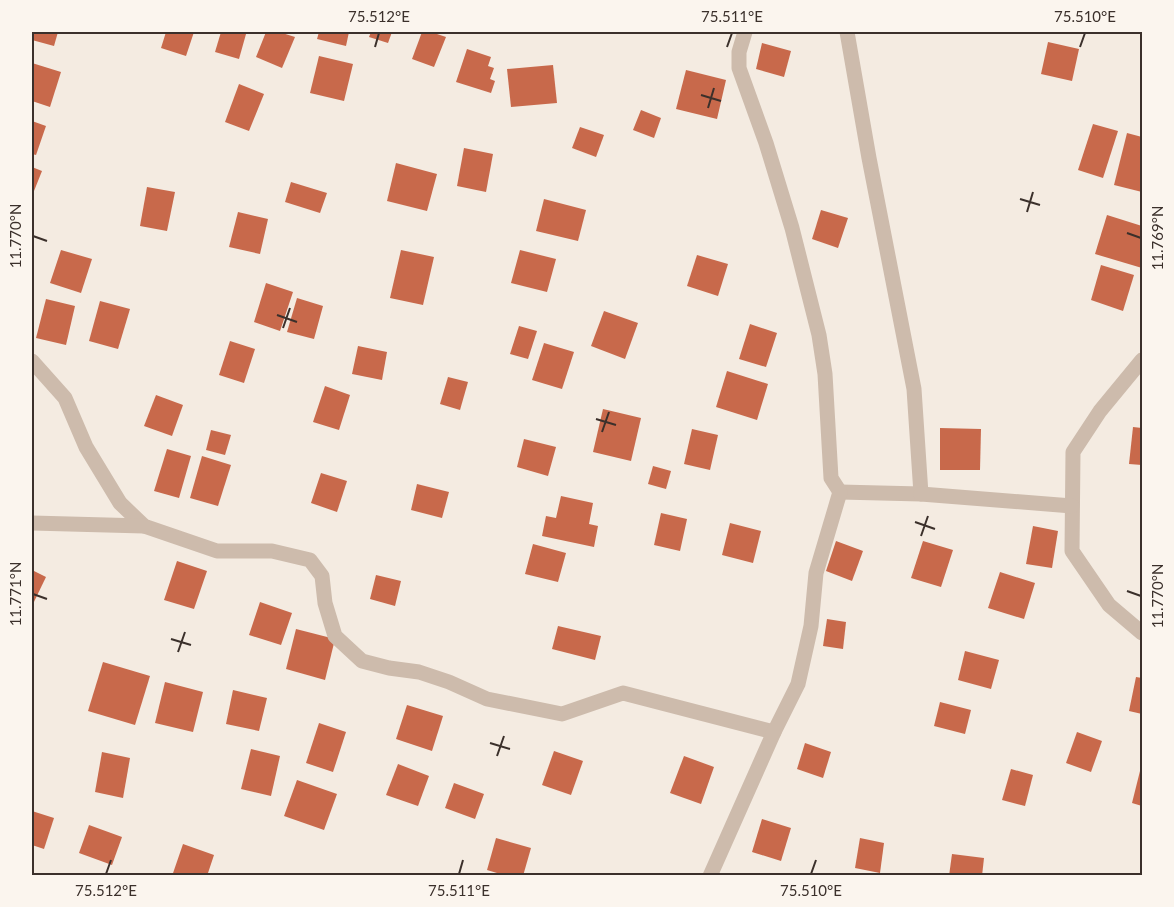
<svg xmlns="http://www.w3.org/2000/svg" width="1174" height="907" font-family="Lato,sans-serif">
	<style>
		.building { fill: #c8694b }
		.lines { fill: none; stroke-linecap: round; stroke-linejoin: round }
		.street { stroke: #cdbbac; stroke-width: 15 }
		.ticks { fill: none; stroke: #3b302b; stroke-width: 2 }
		.neatline { fill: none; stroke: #3b302b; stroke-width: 2 }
		.ticks-label { font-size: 15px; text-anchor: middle; fill: #3b302b }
	</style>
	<rect width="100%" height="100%" fill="#f4ebe1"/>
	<g class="building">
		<polygon points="32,32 58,32 54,46 32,40"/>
		<polygon points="166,32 194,32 186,56 161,48"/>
		<polygon points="221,32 238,32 246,34 239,59 215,52"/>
		<polygon points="266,32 279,32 295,37 282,68 256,57"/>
		<polygon points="319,32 349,32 346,46 317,39"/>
		<polygon points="371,32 392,32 388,43 369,37"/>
		<polygon points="422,32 431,32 446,37 434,67 412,59"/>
		<polygon points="1048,42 1079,49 1072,81 1041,74"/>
		<polygon points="762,43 791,51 784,77 756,69"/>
		<polygon points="467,49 491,57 488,66 494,68 490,79 495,81 491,93 456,82"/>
		<polygon points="319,56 353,64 344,101 310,93"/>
		<polygon points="32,63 61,72 50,107 32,101"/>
		<polygon points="553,65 557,103 511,107 507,69"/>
		<polygon points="686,70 726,80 717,119 676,109"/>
		<polygon points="239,84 264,94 249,131 225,122"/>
		<polygon points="641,110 661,118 654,138 633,130"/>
		<polygon points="32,121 46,126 36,155 32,154"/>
		<polygon points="1093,124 1118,131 1103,178 1078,170"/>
		<polygon points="580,127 604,135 596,157 572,148"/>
		<polygon points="1127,133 1142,137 1142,192 1114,185"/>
		<polygon points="464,148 493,154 486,192 457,186"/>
		<polygon points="396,163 437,174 427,211 387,201"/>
		<polygon points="32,167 42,171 32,196"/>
		<polygon points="291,182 327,193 320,213 285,202"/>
		<polygon points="147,187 175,192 167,231 140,226"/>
		<polygon points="544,199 586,210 578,241 536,231"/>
		<polygon points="821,210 848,218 838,248 812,239"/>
		<polygon points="238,212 268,219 260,254 229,247"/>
		<polygon points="1107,215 1142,226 1142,268 1095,254"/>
		<polygon points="61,250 92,259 81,293 50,283"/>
		<polygon points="401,250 434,257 423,305 390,298"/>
		<polygon points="520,250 556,259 547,292 511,283"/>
		<polygon points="697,255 728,264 718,296 687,286"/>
		<polygon points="1101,265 1134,275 1123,311 1091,300"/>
		<polygon points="266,283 293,292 280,331 254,322"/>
		<polygon points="297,298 323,306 314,339 287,332"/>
		<polygon points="46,299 75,306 66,345 36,338"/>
		<polygon points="100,301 130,309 118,349 89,341"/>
		<polygon points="604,311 638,323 625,359 591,346"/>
		<polygon points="750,324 777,333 766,367 739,359"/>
		<polygon points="519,326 537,331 528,359 510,354"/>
		<polygon points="230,341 255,349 244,383 219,375"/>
		<polygon points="544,343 574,352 562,389 532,380"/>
		<polygon points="358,346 387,352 382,380 352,374"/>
		<polygon points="727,371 768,384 757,420 716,407"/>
		<polygon points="448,377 468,382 460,410 440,404"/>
		<polygon points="325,386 350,395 339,430 313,422"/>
		<polygon points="156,395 183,405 172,436 144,426"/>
		<polygon points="603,409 641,418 631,461 593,452"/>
		<polygon points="1133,427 1142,428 1142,465 1129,464"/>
		<polygon points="940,428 981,429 980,470 940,470"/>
		<polygon points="692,429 718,435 710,470 684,464"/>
		<polygon points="211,430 231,435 225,455 206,450"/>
		<polygon points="524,439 556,447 548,476 517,467"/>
		<polygon points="167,449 191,456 179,498 154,491"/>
		<polygon points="202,456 231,465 218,506 190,498"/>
		<polygon points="653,466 671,471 666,489 648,484"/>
		<polygon points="321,473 347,481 337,512 311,503"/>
		<polygon points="417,484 449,492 442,518 411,510"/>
		<polygon points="561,496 593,503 589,524 598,526 594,547 542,536 546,516 556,518"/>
		<polygon points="661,513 687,519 680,551 654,545"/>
		<polygon points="730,523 761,531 753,563 722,555"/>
		<polygon points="1033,526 1058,531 1052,568 1026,564"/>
		<polygon points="836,541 863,551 852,581 826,571"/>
		<polygon points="923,541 953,550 941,587 911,578"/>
		<polygon points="533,544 566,553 558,582 525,574"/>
		<polygon points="177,561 207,571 194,609 164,600"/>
		<polygon points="32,570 46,577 32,606"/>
		<polygon points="1000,572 1035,583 1024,619 988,608"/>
		<polygon points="376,575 401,581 395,606 370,599"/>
		<polygon points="260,602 292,613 281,645 249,635"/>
		<polygon points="827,619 846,622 843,649 823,646"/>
		<polygon points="558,626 601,636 595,660 552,649"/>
		<polygon points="296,629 335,639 325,680 286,669"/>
		<polygon points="965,651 999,660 991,689 958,680"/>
		<polygon points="103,662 150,676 135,725 88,711"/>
		<polygon points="1136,677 1142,678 1142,714 1129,711"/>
		<polygon points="165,682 203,692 193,732 155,723"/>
		<polygon points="233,690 267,698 259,731 226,724"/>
		<polygon points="940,702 971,710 965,734 934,726"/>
		<polygon points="407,705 443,716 432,751 396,739"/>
		<polygon points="319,723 346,732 333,772 306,763"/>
		<polygon points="1077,732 1102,741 1091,772 1066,763"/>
		<polygon points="805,743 831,752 823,778 797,769"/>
		<polygon points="251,749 280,756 271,796 241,789"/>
		<polygon points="554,751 583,761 571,795 542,785"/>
		<polygon points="102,752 130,758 123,798 95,792"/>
		<polygon points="684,756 714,767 701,804 670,793"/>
		<polygon points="398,764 429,776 418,806 386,795"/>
		<polygon points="1011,769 1033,775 1025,806 1002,800"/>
		<polygon points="1140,771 1142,771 1142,806 1132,803"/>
		<polygon points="297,780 337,794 324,830 284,816"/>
		<polygon points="454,783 484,794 475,819 445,808"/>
		<polygon points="32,811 54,818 44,849 32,845"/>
		<polygon points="762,819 791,828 781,861 752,852"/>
		<polygon points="89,825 122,837 112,865 79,853"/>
		<polygon points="496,838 531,848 523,876 507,876 487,870"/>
		<polygon points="860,838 884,843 880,873 855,868"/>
		<polygon points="183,844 214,855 207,876 172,876"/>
		<polygon points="952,854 984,858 982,876 949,876"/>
	</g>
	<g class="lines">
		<g class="street">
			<polyline points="1142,360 1100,411 1073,452 1072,551 1109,605 1142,633"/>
			<polyline points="32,361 65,398 86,447 120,503 144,526 217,551 272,551 310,560 322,576 325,603 335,636 362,661 389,668 419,672 449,682 487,699 562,714 623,693 774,732"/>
			<polyline points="840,492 921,494 914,389 869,158 847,32"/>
			<polyline points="921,494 1072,506"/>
			<polyline points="32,523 144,526"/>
			<polyline points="710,876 774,732 798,684 811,626 816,573 840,492 831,478 825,374 819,335 792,228 766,143 739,68 739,52 745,32"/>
		</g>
	</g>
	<path class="ticks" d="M375,47L379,33M727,47L732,33M1080,47L1085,33M701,95L721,101M708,108L714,88M1020,199L1040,205M1027,212L1033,192M1127,233L1141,238M33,236L47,241M277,315L297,322M283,328L290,308M596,419L616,425M602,432L609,412M915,522L935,529M921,536L928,516M1127,591L1141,596M33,594L47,599M171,639L191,645M178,652L185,632M490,743L510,749M497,756L504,736M106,874L111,860M459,874L463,860M811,874L816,860"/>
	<rect width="1174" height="907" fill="none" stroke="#fbf5ee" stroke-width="66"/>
	<rect x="33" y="33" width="1108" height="841" class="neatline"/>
	<g class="ticks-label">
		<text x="379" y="22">75.512°E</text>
		<text x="732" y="22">75.511°E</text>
		<text x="1085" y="22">75.510°E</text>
		<text transform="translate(16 236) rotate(-90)" y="5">11.770°N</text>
		<text transform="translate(1158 238) rotate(-90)" y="5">11.769°N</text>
		<text transform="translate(16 594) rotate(-90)" y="5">11.771°N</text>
		<text transform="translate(1158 596) rotate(-90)" y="5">11.770°N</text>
		<text x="106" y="896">75.512°E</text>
		<text x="459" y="896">75.511°E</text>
		<text x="811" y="896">75.510°E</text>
	</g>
</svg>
